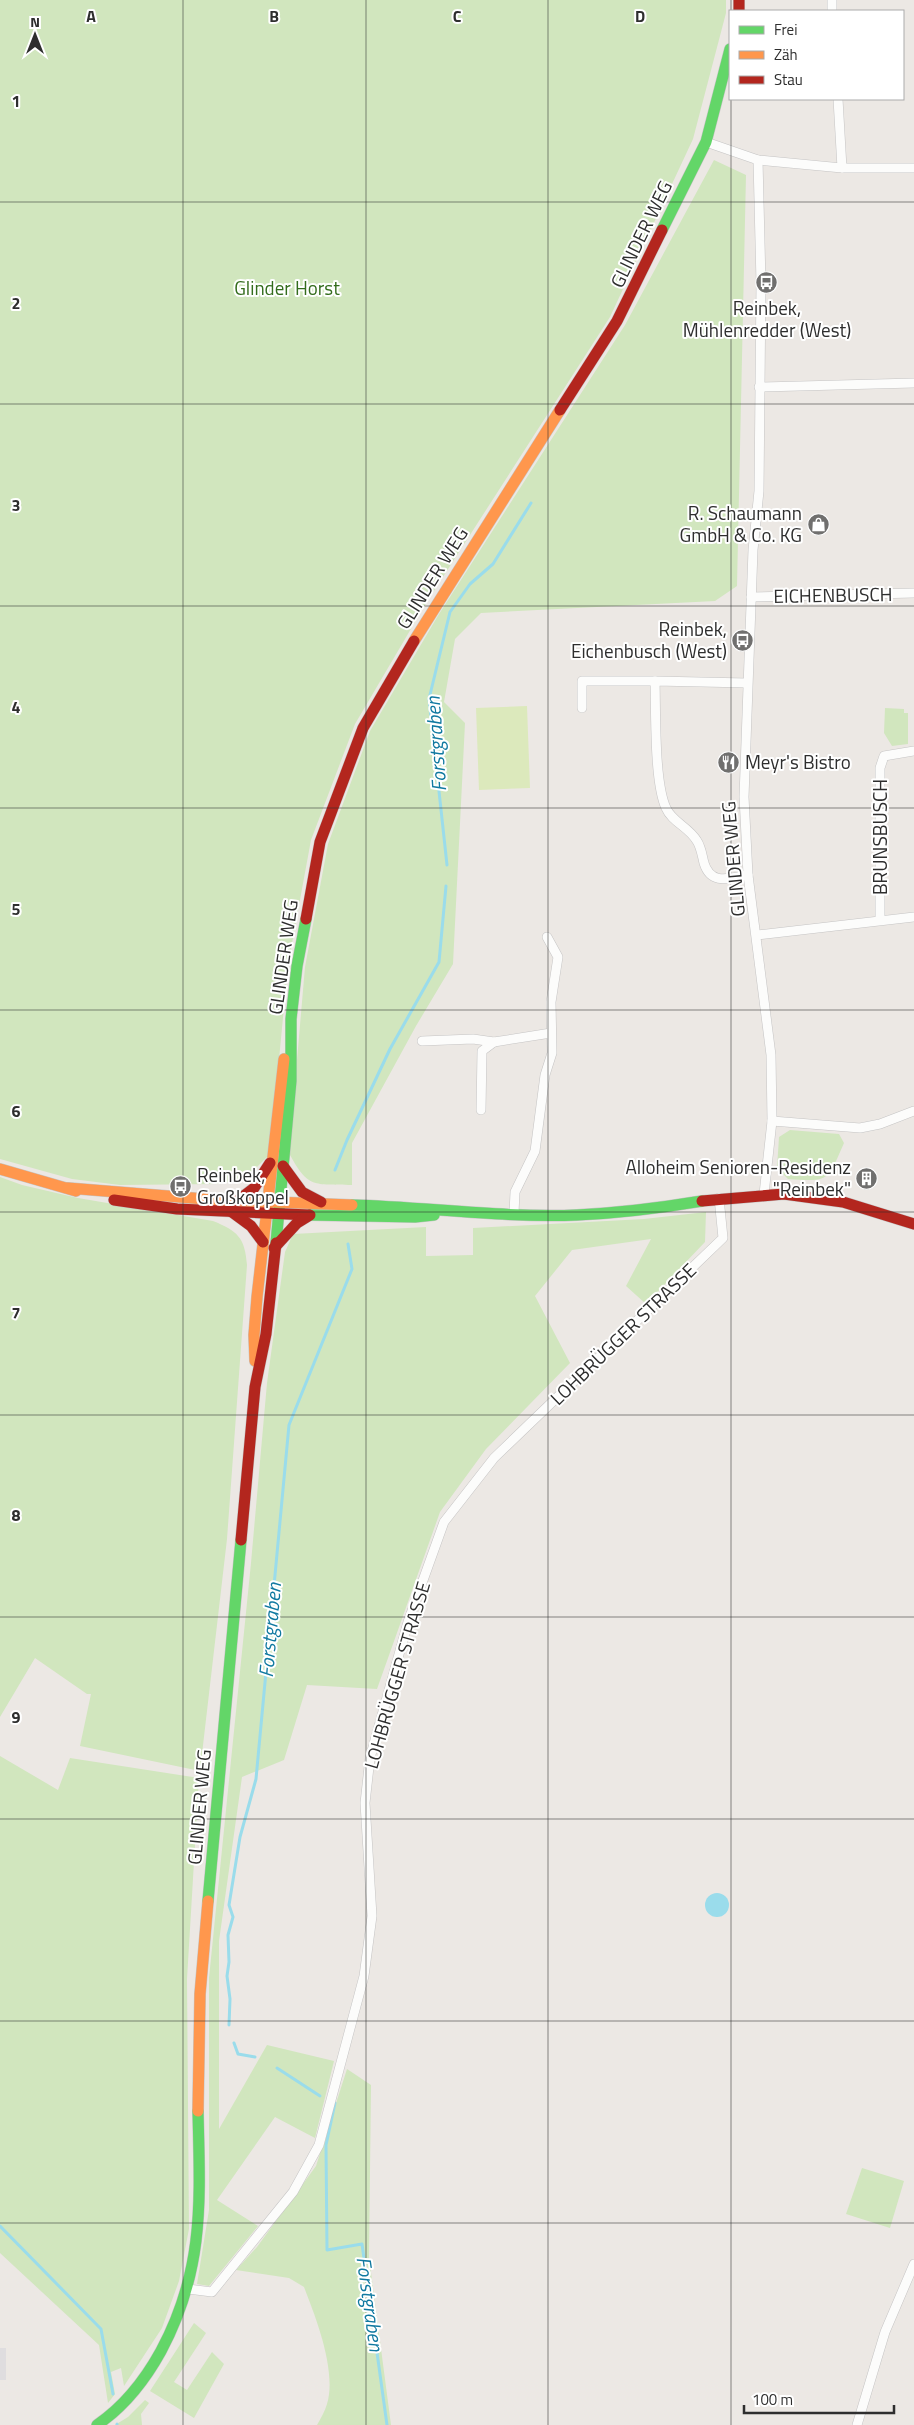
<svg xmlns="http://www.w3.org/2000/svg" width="914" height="2425" font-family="'Titillium Web',sans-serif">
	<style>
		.industrial { fill: #dfdddf }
		.green { fill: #d1e6be }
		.pitch { fill: #dce9bc }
		.water { fill: #9adceb }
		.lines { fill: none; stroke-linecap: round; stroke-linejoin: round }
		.stream { stroke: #9adceb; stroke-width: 3 }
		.street-casing { stroke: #c5c4c4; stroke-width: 10 }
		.fast-casing { stroke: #c5c4c4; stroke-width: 12 }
		.slow-casing { stroke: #c5c4c4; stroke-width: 12 }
		.jam-casing { stroke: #c5c4c4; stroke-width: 12 }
		.street { stroke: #fcfcfb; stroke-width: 9 }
		.fast { stroke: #63d668; stroke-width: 11 }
		.slow { stroke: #ff974d; stroke-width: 11 }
		.jam { stroke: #b3261e; stroke-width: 11 }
		.grid { fill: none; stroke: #2e2e2e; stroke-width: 1; stroke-opacity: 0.55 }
		.labels { text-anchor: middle; stroke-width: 4; stroke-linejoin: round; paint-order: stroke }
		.street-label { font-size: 19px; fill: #2e2e2e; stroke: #fff }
		.park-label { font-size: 19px; fill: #336c1c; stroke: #fff }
		.poi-label { font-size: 19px; fill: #2e2e2e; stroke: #fff; text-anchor: end }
		.water-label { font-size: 20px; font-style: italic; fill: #1079a0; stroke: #fff }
		.grid-label { font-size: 16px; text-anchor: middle; font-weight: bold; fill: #2e2e2e; stroke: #fff; stroke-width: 4; stroke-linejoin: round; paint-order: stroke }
	</style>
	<rect width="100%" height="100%" fill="#ece8e4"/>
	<rect class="industrial" x="0" y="2348" width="6" height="32"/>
	<g class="green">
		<polygon points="0,0 726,0 726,13 693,139 610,317 425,605 355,724 311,840 288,965 270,1154 246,1178 217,1184 120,1185 72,1179 0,1159"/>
		<path d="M714,160L746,175L737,586L715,601L481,613L455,639L444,702L465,723L453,964L416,1026L352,1143V1185C314,1184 308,1189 289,1153L305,967L328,844L370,731L439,614L625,325Z"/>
		<polygon points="885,708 904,709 904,713 908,713 908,744 892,746 884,733"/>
		<path d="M790,1130L839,1134L844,1143C827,1181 831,1182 788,1179L777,1168L779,1137Z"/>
		<path d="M0,1177L22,1185L78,1198L213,1221C238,1231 245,1238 247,1265L227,1539L200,1771L80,1746L91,1694H87L35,1658L0,1717Z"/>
		<polygon points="706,1212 705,1242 646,1304 626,1286 651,1239 572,1250 535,1296 570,1363 486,1449 440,1512 377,1689 307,1685 284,1760 242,1777 219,1941 219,2129 267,2045 334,2061 315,2138 275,2117 217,2200 258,2226 209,2286 197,2284 209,2210 209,1978 251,1563 267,1383 285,1252 293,1234 426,1227 426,1256 473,1255 473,1228 644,1219"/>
		<polygon points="0,1756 58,1790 70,1758 199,1778 187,1979 189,2229 179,2281 162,2328 124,2386 121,2368 111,2372 115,2394 108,2403 99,2345 0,2253"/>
		<path d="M347,2069L371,2085L369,2257L391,2425H317C321,2418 325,2411 327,2404C337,2371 316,2318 304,2287L289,2278L236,2270L257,2247L316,2166Z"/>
		<polygon points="862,2168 904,2181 890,2228 846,2214"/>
		<polygon points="194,2323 206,2333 174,2382 187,2390 212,2352 224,2364 194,2418 150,2391"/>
		<polygon points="145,2400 149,2403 141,2414 142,2425 115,2425 128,2417"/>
	</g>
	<polygon class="pitch" points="527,706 530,788 479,790 476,708"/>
	<circle class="water" cx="717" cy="1905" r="12"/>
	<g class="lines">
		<g class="stream">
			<polyline points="447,865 429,699 450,612 470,584 493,564 531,503"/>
			<polyline points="335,1170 347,1140 390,1049 439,962 446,886"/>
			<polyline points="229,2025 230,1999 227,1976 229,1962 228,1935 233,1917 229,1905 240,1837 256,1779 289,1425 352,1269 348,1244"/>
			<polyline points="234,2043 238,2054 255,2057"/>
			<polyline points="277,2068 320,2096"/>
			<polyline points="335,2103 326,2145 327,2250 362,2244 387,2425"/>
			<polyline points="0,2226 101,2329 113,2394"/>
			<polyline points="117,2424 117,2425"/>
		</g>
		<defs>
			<g id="street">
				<polyline points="832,0 832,11"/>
				<polyline points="838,99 842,168"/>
				<polyline points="706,142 758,160 842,168 914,168"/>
				<polyline points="758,160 761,283 759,491 753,550 744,797 748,875 771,1055 772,1121 764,1194"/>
				<polyline points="759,387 914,383"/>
				<polyline points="751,597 914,593"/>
				<path d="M747,683L655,681C656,712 654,782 666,808C672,822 689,827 697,841C701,847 702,855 704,863C711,886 730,878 748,875"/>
				<polyline points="582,708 582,681 655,681"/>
				<polyline points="880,920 880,768 884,756 914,751"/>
				<polyline points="757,935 914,917"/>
				<polyline points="422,1041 473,1039 494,1042 551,1033"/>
				<polyline points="481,1110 482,1051 494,1042"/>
				<polyline points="772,1121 860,1128 880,1124 914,1111"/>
				<polyline points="514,1213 515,1192 535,1151 545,1075 552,1053 551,1002 558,957 547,937"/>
				<polyline points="188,2289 212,2292 293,2192 319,2145 364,1976 372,1916 365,1803 370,1758 408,1622 444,1522 494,1458 723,1238 719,1198"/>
				<polyline points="857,2425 885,2332 914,2264"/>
			</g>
			<g id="fast">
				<polyline points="662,230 706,142 730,49"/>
				<path d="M352,1205C427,1207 502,1218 577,1215C619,1213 660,1208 702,1201"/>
				<polyline points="309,1215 415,1217 434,1215"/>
				<polyline points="276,1243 291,1081 291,1019 297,966 306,919"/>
				<polyline points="208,1901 241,1540"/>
				<path d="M97,2425C125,2406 145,2380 161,2351C205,2269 200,2200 198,2111"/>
			</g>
			<g id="slow">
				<polyline points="414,641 560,410"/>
				<polyline points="0,1169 76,1191"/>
				<polyline points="68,1188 217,1200 352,1205"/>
				<polyline points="255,1361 254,1335 257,1297 284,1059"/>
				<polyline points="198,2111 200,1994 208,1901"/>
			</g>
			<g id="jam">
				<polyline points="739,0 739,11"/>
				<polyline points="560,410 617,321 662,230"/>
				<polyline points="306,919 320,842 363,728 414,641"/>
				<polyline points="283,1166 302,1192 321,1202"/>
				<polyline points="114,1200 177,1209 309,1215"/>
				<polyline points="237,1201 254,1188 270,1163"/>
				<polyline points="702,1201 784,1194 843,1202 914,1224"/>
				<polyline points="232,1212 251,1226 263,1242"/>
				<polyline points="274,1248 297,1223 310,1215"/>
				<polyline points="241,1540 255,1387 266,1334 276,1243"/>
			</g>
		</defs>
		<use href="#street" class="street-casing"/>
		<use href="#fast" class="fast-casing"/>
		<use href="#slow" class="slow-casing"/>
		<use href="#jam" class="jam-casing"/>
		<use href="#street" class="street"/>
		<use href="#fast" class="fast"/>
		<use href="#slow" class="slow"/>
		<use href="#jam" class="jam"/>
	</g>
	<path class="grid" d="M183,0V2425M366,0V2425M548,0V2425M731,0V11M731,99V2425M0,202H914M0,404H914M0,606H914M0,808H914M0,1010H914M0,1212H914M0,1415H914M0,1617H914M0,1819H914M0,2021H914M0,2223H914"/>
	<defs>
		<symbol id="bus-disc" viewBox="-11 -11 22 22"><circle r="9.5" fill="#706f6e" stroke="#fff"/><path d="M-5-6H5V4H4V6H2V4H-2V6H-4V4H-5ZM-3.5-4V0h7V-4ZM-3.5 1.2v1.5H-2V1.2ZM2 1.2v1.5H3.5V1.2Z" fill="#fff"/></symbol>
		<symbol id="shop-disc" viewBox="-11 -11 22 22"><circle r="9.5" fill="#706f6e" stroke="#fff"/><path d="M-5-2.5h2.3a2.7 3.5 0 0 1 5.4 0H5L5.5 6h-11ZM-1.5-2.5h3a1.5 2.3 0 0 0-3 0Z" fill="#fff"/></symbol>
		<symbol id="restaurant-disc" viewBox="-11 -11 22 22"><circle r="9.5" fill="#706f6e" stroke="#fff"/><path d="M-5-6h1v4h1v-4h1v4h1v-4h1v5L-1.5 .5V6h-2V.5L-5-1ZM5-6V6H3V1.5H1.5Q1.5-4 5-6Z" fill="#fff"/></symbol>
		<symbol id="building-disc" viewBox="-11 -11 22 22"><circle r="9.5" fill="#706f6e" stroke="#fff"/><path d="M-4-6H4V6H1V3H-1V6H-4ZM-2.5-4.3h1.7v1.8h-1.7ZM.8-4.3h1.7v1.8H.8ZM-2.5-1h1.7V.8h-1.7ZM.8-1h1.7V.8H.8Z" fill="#fff"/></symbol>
	</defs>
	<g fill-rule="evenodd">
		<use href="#bus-disc" x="754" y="270" width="25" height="25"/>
		<use href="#shop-disc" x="806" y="512" width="25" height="25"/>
		<use href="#bus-disc" x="730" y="628" width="25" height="25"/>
		<use href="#restaurant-disc" x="716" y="750" width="25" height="25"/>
		<use href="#building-disc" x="854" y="1166" width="25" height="25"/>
		<use href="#bus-disc" x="168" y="1174" width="25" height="25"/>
	</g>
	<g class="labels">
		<g class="street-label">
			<text transform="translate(641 234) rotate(-64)" y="7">GLINDER WEG</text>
			<text transform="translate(432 578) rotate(-58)" y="7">GLINDER WEG</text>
			<text transform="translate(833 595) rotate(-1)" y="7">EICHENBUSCH</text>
			<text transform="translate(880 837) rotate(-90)" y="7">BRUNSBUSCH</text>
			<text transform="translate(733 859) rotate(-95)" y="7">GLINDER WEG</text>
			<text transform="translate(283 957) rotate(-82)" y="7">GLINDER WEG</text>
			<text transform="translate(623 1334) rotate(-44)" y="7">LOHBRÜGGER STRASSE</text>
			<text transform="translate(397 1675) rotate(-74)" y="7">LOHBRÜGGER STRASSE</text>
			<text transform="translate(199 1807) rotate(-85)" y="7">GLINDER WEG</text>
		</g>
		<g class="park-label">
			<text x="287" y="295">Glinder Horst</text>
		</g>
		<g class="poi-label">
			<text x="767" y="315" text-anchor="middle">Reinbek,<tspan x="767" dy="22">Mühlenredder (West)</tspan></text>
			<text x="802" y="520">R. Schaumann<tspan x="802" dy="22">GmbH &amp; Co. KG</tspan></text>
			<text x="727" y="636">Reinbek,<tspan x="727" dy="22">Eichenbusch (West)</tspan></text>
			<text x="745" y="769" text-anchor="start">Meyr's Bistro</text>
			<text x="851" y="1174">Alloheim Senioren-Residenz<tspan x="851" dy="22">"Reinbek"</tspan></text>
			<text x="197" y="1182" text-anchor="start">Reinbek,<tspan x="197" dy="22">Großkoppel</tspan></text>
		</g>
		<g class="water-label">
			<text transform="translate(436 744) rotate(-94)" y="7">Forstgraben</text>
			<text transform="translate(270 1630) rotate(-85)" y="7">Forstgraben</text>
			<text transform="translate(370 2304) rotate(82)" y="7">Forstgraben</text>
		</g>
	</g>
	<g class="grid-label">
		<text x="91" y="22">A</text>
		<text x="274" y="22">B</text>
		<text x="457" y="22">C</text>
		<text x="640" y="22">D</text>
		<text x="16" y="107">1</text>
		<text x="16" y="309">2</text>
		<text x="16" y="511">3</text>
		<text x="16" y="713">4</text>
		<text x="16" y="915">5</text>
		<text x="16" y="1117">6</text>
		<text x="16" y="1319">7</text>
		<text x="16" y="1521">8</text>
		<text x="16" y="1723">9</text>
	</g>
	<rect x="729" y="10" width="175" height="90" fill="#ffffff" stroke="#ababab"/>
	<rect x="739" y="26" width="25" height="8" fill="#63d668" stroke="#ababab"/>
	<text x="774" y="35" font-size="15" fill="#2e2e2e">Frei</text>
	<rect x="739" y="51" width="25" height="8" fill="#ff974d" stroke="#ababab"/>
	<text x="774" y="60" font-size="15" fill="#2e2e2e">Zäh</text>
	<rect x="739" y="76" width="25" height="8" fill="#b3261e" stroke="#ababab"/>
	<text x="774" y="85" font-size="15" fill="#2e2e2e">Stau</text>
	<g transform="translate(35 35)" stroke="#ffffff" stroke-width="4" paint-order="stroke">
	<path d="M0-4L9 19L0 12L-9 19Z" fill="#2e2e2e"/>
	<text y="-8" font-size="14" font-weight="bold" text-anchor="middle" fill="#2e2e2e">N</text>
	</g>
	<path d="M744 2405v8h150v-8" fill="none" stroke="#2e2e2e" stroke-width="2.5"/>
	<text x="752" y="2405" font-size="15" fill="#2e2e2e" stroke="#ffffff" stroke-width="4" paint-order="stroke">100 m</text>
</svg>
